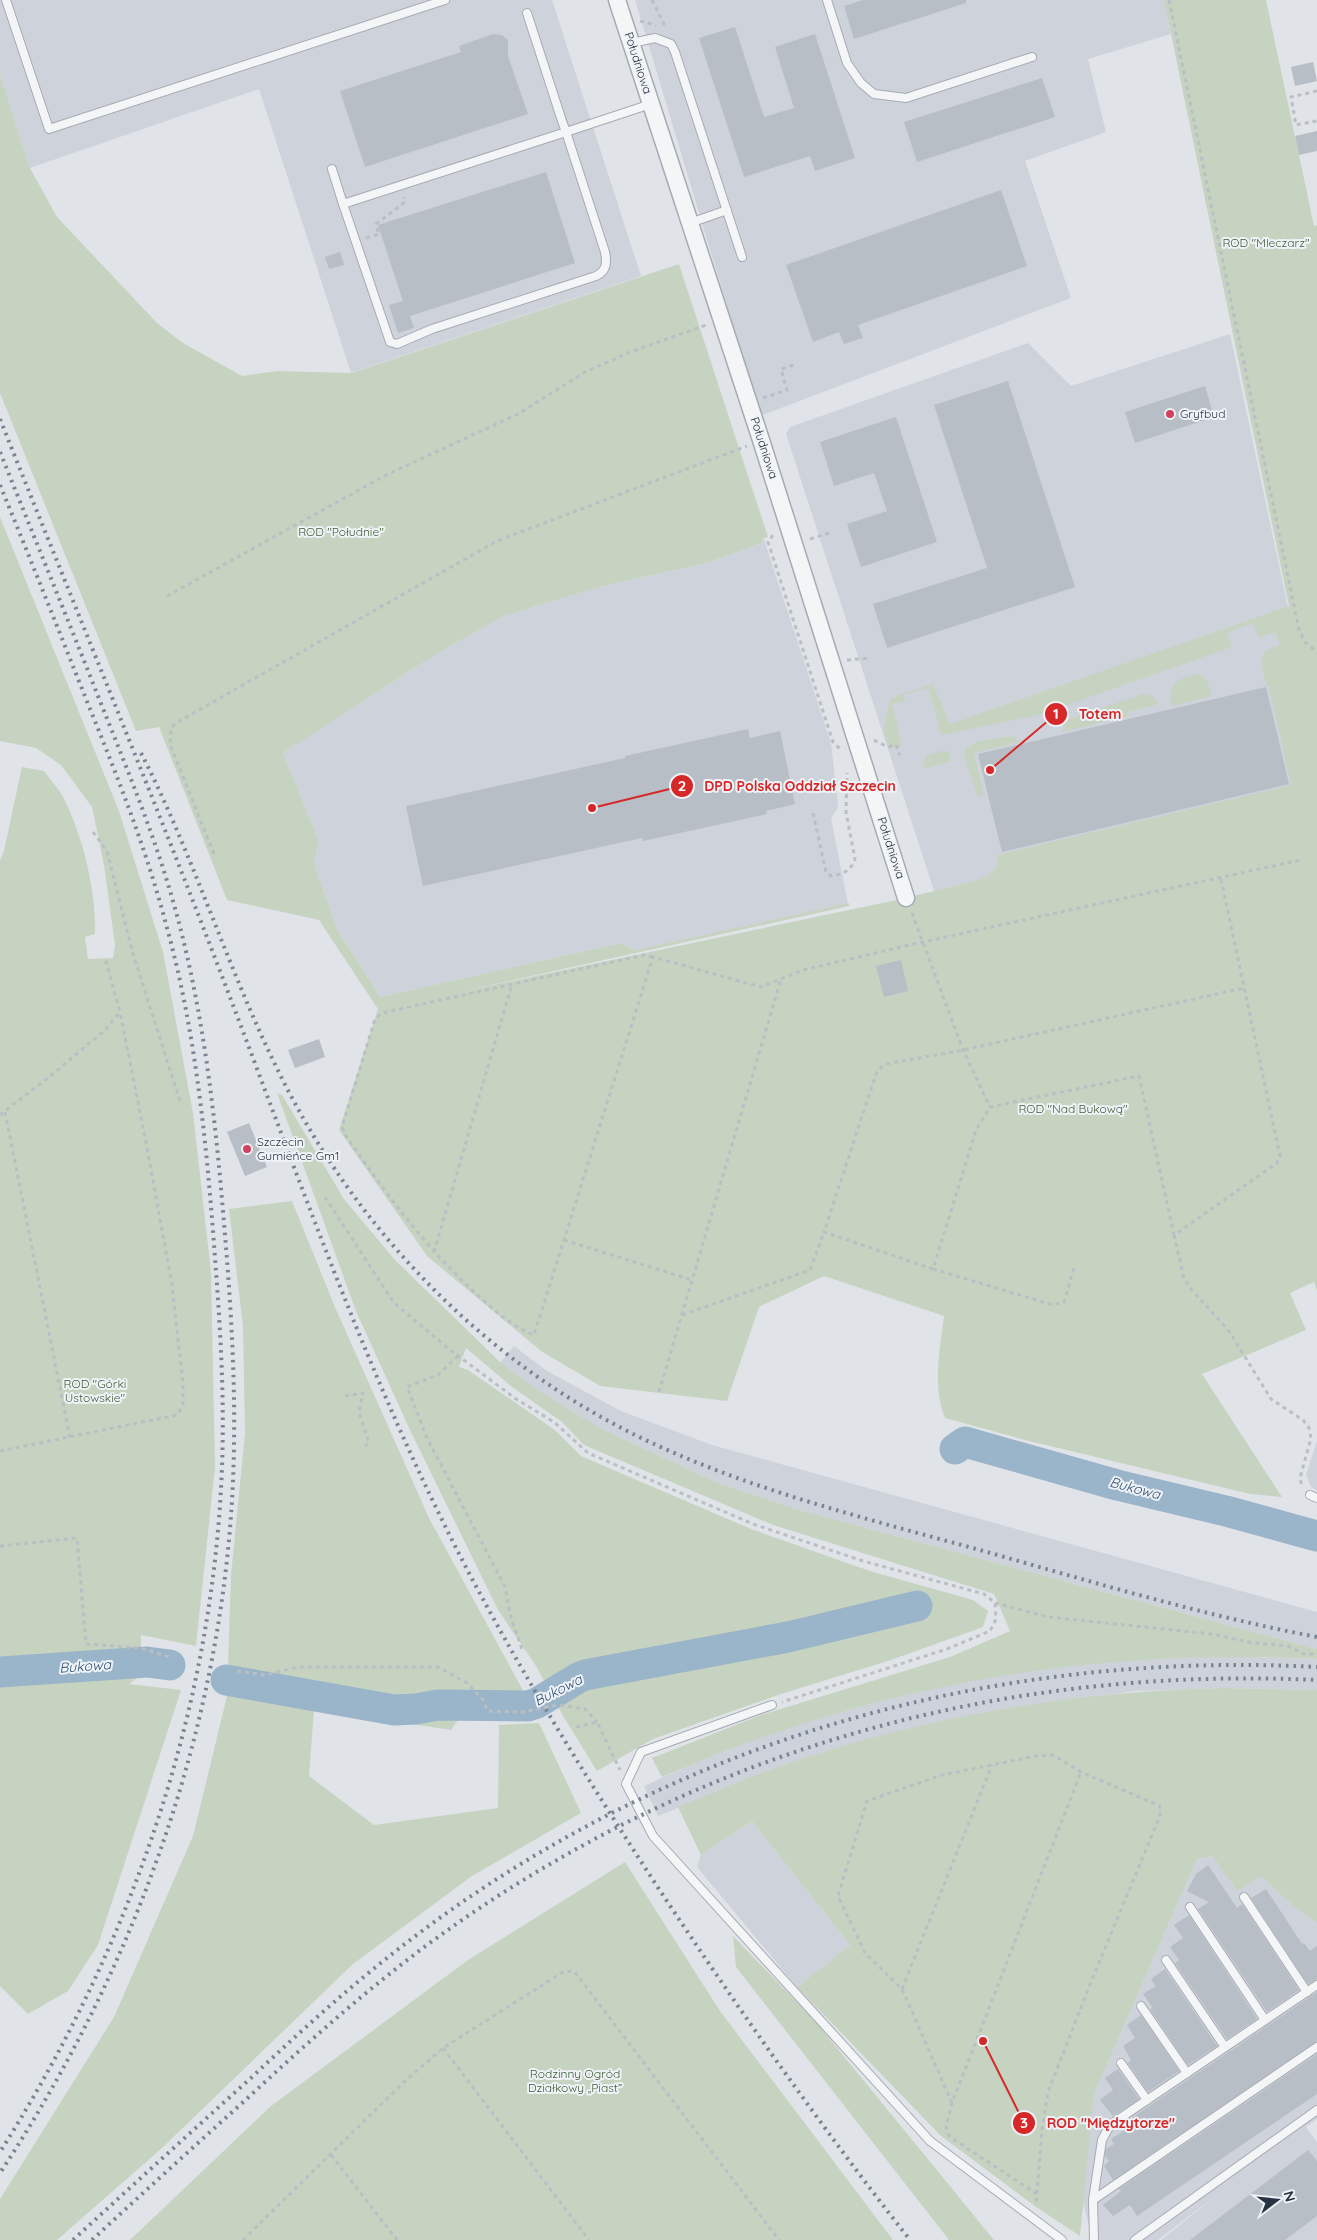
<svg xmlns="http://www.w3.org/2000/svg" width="1317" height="2240" font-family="Quicksand,sans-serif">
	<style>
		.built { fill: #ced3db }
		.green { fill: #c7d3c1 }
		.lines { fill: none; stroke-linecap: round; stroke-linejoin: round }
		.river { stroke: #9ab4ca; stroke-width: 31 }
		.building { fill: #b7bec6 }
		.lane-casing { stroke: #a5abb3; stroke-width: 10 }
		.street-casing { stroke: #a5abb3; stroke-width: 19 }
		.path { stroke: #babfc4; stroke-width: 3; stroke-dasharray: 4 4; stroke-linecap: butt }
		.lane { stroke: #f3f5f7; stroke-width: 8 }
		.street { stroke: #f3f5f7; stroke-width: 16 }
		.rail { stroke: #798493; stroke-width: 4; stroke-dasharray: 2.5 5; stroke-linecap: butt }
		.poi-dot { fill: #d14260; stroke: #eff3f7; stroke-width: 2 }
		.labels { text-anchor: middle; stroke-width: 4; stroke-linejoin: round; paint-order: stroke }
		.street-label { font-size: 12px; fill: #283341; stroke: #eff3f7 }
		.park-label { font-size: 12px; fill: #3f5d35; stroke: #eff3f7 }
		.poi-label { font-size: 12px; fill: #283341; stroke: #eff3f7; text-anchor: start }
		.water-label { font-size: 14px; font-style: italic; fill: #315476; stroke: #eff3f7 }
		.leader { fill: none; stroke: #d62828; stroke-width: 2 }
		.callout-dot { fill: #d62828; stroke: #eff3f7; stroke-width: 2 }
		.mark-label { font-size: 15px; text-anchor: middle; font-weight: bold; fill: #fff }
		.callout-label { font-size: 14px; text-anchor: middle; font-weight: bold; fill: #d62828; stroke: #eff3f7; stroke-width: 4; stroke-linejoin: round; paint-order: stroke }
	</style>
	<rect width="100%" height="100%" fill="#e0e4e9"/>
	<g class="built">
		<polygon points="0,0 552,0 641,276 351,373 259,89 30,168 0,74"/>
		<polygon points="635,0 1164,0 1171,34 1088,59 1106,132 1025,161 1071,298 760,416"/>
		<polygon points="1230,334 1317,744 1317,798 934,891 786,434 790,427 1028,343 1071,386"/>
		<polygon points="761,539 764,539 769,555 831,743 838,804 837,809 831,818 848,904 635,950 621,943 380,997 337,929 314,864 319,841 283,753 438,653 504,616 603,586 707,563 762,543"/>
		<polygon points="514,1346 547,1371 621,1411 712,1445 1317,1612 1317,1649 803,1511 718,1483 602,1429 533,1387 500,1363"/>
		<polygon points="1317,1441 1317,1490 1311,1487 1306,1475"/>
		<polygon points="1228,1656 1317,1659 1317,1690 1225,1688 1136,1691 985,1712 881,1736 783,1765 658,1816 644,1786 694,1763 777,1731 872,1702 914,1692 998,1675 1077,1665 1127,1660"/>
		<polygon points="752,1821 850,1945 797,1987 697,1867 701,1855"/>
		<polygon points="1213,1856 1261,1876 1293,1906 1317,1923 1317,2119 1306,2127 1317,2142 1317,2240 1161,2240 1221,2192 1158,2240 1093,2240 1082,2199 1094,2094 1197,1859"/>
	</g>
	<g class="green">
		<path d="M1164,0H1266L1314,226L1317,225V1291L1314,1282L1290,1293L1306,1330L1202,1374L1282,1497L1250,1494L1025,1440L945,1418C932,1386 940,1350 944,1316L824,1276L759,1307L727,1401L600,1386L541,1351L427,1256L339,1130L378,1009L319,920L227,900L159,727L136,731L0,393V74L30,168L57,217L157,323L183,343L242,376L277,371L352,373L679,264L768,537L761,539L762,543L707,563L603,586L504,616L438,653L283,753L319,841L314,864L337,929L380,997L621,943L635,950L849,903V906L450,994L906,898L1014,871L978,879C990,874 1000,870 997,855L1291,785L1269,686L1266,687L1261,661L1265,651L1280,645L1275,632L1259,638L1253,623L1227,633L1232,647L1039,715L941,735L929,688L904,695L905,701L892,704L902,746L893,748C877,737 887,715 891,698L933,684L950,724L1289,606Z"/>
		<path d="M0,517L119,811L163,952L193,1113L211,1272L215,1467L196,1646L141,1635V1675L129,1684L181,1690L98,1945L68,1991L28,2014L0,1986V861L4,851L22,767L44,771C51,781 61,791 66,803C84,841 96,891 95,934L85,937L88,959L113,958L115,945L104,865L92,807L61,765L36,748L0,741Z"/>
		<path d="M1200,674L1207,680L1212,696L1171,706C1167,684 1179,676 1200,674Z"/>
		<path d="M1143,694C1152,694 1155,697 1159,704L1128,712L1129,716L1062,732L1064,723L1069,719Z"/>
		<polygon points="1013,736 1020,742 974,753 984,795 978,797 964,756 966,748 979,741"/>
		<polygon points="944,750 949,753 951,761 925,769 923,762 927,756"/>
		<path d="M277,1093L282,1095L344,1199L395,1260L501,1363L533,1387L602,1429L718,1483L803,1511L1317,1649V1659C1089,1648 871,1685 662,1777L652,1758L761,1715L950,1657L1010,1631L994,1594L773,1525L584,1445L562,1422L512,1387L466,1348L459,1367L468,1370L555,1430L581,1456L751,1529L870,1571L973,1600L988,1611L983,1627L888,1661L781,1694L653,1739L597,1771L563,1716L536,1666L498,1610L409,1428L356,1311Z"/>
		<polygon points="292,1201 335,1307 429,1518 525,1694 468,1705 451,1730 314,1709 309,1776 374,1825 498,1808 499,1725 539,1723 581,1813 472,1876 353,1964 162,2148 57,2240 0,2240 0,2199 114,2017 193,1836 227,1696 231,1575 245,1433 243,1326 229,1209"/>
		<path d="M1225,1688L1317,1690V1923L1293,1906L1261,1876L1237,1891L1213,1856L1197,1859L1094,2094L1080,2236L1036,2207L941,2136L797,1987L850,1945L752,1821L701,1855L678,1807C713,1793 748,1777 783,1765C925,1716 1075,1691 1225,1688Z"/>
		<polygon points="625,1862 720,2011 893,2240 130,2240 271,2106 468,1960"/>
		<polygon points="733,1936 815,2021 994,2240 949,2240 736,1967"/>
	</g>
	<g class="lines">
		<g class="river">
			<polyline points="955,1449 965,1442 1117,1485 1226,1511 1317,1536"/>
			<polyline points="0,1672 147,1662 170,1665"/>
			<polyline points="226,1680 394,1710 416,1709 438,1705 528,1706 537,1703 578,1678 585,1675 788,1637 917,1606"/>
		</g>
	</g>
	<g class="building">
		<polygon points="863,0 966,0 966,3 854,39 844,6"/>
		<polygon points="735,27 764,117 794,108 775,47 815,34 855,158 815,171 810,156 744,177 699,38"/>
		<polygon points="493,34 502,35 508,40 508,56 528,114 365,167 340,91 461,52 459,46"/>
		<polygon points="1313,62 1317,81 1295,86 1291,67"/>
		<polygon points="1042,78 1055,117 917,162 904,122"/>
		<polygon points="1317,131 1317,151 1299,155 1295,136"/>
		<polygon points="546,172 575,263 410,316 414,328 398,333 389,305 403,301 378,225"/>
		<polygon points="1001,190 1027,266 858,325 863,338 844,344 839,332 813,342 786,265"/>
		<polygon points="340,252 344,265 329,269 325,257"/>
		<polygon points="1008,381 1075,587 887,648 873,604 987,568 934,405"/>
		<polygon points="1205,386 1214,417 1135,443 1125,412"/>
		<polygon points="896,417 937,542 861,567 847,524 887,511 874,473 834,486 820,442"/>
		<polygon points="1266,687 1289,784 1002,852 978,754"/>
		<polygon points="748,729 750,738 780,731 795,804 766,811 767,814 643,841 642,838 423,886 406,806 625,758 625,756"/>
		<polygon points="901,960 908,991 884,997 876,966"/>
		<polygon points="319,1039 325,1057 295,1068 288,1050"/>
		<polygon points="249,1123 267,1167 245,1176 227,1132"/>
		<polygon points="1208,1865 1237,1908 1242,1904 1299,1990 1267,2012 1198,1909 1209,1902 1187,1891 1196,1874"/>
		<polygon points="1266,1889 1302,1944 1304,1943 1310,1951 1317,1946 1317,1979 1308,1984 1251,1898"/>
		<polygon points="1189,1915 1257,2019 1227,2039 1175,1963 1179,1960 1170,1947 1183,1938 1174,1925"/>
		<polygon points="1165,1969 1217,2046 1188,2065 1150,2009 1153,2008 1143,1994 1156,1986 1151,1979"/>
		<polygon points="1317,1992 1317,2041 1113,2180 1104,2166 1109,2161 1105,2156 1106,2149 1114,2144 1111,2139 1125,2130 1121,2125"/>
		<polygon points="1141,2015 1179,2071 1148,2092 1128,2063 1131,2060 1123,2046 1135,2038 1127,2025"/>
		<polygon points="1317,2054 1317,2094 1137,2216 1130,2205 1113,2216 1103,2205 1121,2191 1119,2189"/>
		<polygon points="1118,2069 1139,2099 1113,2116 1100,2100 1113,2090 1105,2078"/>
		<polygon points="1308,2150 1317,2161 1317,2216 1285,2240 1190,2240"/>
	</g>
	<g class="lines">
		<defs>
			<g id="lane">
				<polyline points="6,0 49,129 445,0"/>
				<polyline points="827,0 847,63 861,83 874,94 906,98 1032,57"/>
				<path d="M527,13L562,121L566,132L605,252C607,262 607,271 596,276L432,329L397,344L390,342L343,204L566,132L651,104"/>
				<polyline points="632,43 655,38 671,44 675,52 742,257"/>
				<polyline points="332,169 343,204"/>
				<polyline points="690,223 727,210"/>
				<polyline points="1310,1495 1317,1498"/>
				<polyline points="772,1705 641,1752 626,1784 653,1836 930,2141 1062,2240"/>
				<polyline points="1244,1897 1307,1992"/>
				<polyline points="1190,1907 1265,2020"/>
				<polyline points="1166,1960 1225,2047"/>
				<polyline points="1317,1985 1110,2125 1102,2140 1093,2200 1317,2047"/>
				<polyline points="1141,2006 1187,2073"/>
				<polyline points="1121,2063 1147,2100"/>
				<polyline points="1093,2200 1094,2240"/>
				<polyline points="1135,2240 1317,2110"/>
			</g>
			<polyline id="street" points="617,0 761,440 906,898"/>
		</defs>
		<use href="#lane" class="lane-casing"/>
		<use href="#street" class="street-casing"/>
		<g class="path">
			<polyline points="652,0 666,28"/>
			<polyline points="1169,0 1299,630 1306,643 1317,652"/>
			<polyline points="640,21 656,25"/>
			<polyline points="1317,91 1291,97 1296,125 1317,121"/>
			<polyline points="366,238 379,234 376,224 405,202 404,197"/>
			<polyline points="763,398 787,390 781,369 794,365"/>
			<polyline points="773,535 768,542 833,742 842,751"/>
			<polyline points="810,539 829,533"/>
			<polyline points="167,596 386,475 518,414 585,372 628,353 706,325"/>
			<polyline points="847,660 871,658"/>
			<polyline points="874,740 888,747 896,745 900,755"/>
			<path d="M813,813L826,872L831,876C843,874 851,871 855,859L846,812L847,773"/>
			<polyline points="93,832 107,851 133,954 180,1101"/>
			<polyline points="214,854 170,744 171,728 176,723 497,541 747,446"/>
			<polyline points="1221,879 1280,1156 1277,1163 1174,1235 1139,1076 990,1107 976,1130 933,1269 824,1232 877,1071 886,1064 963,1050 1244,988"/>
			<polyline points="912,913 963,1050 990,1107"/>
			<path d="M653,957L644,955L382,1013L375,1019L342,1127L346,1136C386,1194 428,1251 481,1298C497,1313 514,1327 534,1335L653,957L761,987L803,970L922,942L1301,860"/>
			<polyline points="5,1112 70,1438"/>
			<polyline points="0,1115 54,1073 106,1029 120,1012 105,958"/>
			<polyline points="325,1197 394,1303 449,1349 516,1399 554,1422 588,1453 753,1524 863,1561 984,1594 995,1603 996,1619 990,1631 947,1649 782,1702"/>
			<polyline points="1174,1235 1184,1279 1190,1288 1229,1331 1271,1399 1303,1420 1309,1428 1311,1438 1300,1478 1302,1487"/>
			<polyline points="564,1240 692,1280"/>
			<polyline points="434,1252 512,984"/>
			<polyline points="933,1269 1053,1305 1064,1302 1074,1268"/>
			<polyline points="682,1315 810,1270 824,1232"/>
			<polyline points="458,1356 438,1375 407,1387 427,1438 505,1587 511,1618 522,1649"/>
			<polyline points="659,1392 781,979"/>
			<polyline points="345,1396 363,1393 359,1412 369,1443 365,1446"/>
			<polyline points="0,1451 177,1415 183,1405 183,1384 172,1285 145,1137 120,1012"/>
			<polyline points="0,1546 77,1538 86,1644 141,1648 172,1658"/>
			<polyline points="995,1603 1048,1617 1212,1634 1253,1643 1288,1646 1304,1654 1317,1654"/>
			<polyline points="237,1671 265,1675 298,1667 438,1667 467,1683 485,1702 486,1708 488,1711 522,1712 558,1705 585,1709 597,1722"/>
			<polyline points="576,1727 597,1722 620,1770"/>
			<polyline points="902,1989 992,1765"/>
			<polyline points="443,2048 589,2240"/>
			<polyline points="952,2103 902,1989 865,1953 838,1896 867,1801 942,1775 1036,1756 1053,1755 1081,1772 1160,1806 1160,1816 1091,1982 1048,2092 1042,2130 1036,2206"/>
			<polyline points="331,2155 397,2240"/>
			<polyline points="1037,2194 950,2137 946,2128 952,2103 1081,1772"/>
			<polyline points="243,2240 404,2082 443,2048 563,1972 574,1971 779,2240"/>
		</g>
		<use href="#lane" class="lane"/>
		<use href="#street" class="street"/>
		<g class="rail">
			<path d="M0,419C76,610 155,800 228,992C299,1178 364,1366 454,1544C513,1660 582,1771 653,1880C734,2003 819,2124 910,2240"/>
			<path d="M0,452C33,534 66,615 98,696C125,764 153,831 173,901C203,1006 215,1114 224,1223C233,1328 239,1434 229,1540C208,1765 124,1985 0,2173"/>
			<path d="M0,485C30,558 59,631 88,704C118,778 147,851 167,928C194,1026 205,1129 213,1231C219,1310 225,1388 222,1467C213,1711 130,1947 0,2152"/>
			<path d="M141,753C206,880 242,1021 318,1143C399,1274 520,1385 663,1448C765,1494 879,1522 987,1552C1096,1583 1206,1616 1317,1637"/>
			<path d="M73,2240C132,2186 192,2131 252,2077C304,2028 357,1980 414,1937C674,1740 992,1650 1317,1667"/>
			<path d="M92,2240C145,2191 199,2142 252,2094C307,2043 363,1993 423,1948C684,1754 993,1665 1317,1680"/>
		</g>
	</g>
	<g class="poi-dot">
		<circle cx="1170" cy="414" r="5"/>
		<circle cx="247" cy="1149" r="5"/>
	</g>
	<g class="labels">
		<g class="street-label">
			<text transform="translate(638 63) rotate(72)" y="4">Południowa</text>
			<text transform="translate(764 448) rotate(72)" y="4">Południowa</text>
			<text transform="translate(891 848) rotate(72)" y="4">Południowa</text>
		</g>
		<g class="park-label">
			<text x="1266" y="247">ROD "Mleczarz"</text>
			<text x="341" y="536">ROD "Południe"</text>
			<text x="1073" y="1113">ROD "Nad Bukową"</text>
			<text x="95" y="1388">ROD "Górki<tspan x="95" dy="14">Ustowskie"</tspan></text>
			<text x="575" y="2078">Rodzinny Ogród<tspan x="575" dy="14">Działkowy „Piast”</tspan></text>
		</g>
		<g class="poi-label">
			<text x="1180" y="418">Gryfbud</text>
			<text x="257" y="1146">Szczecin<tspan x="257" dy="14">Gumieńce Gm1</tspan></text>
		</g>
		<g class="water-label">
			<text transform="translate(1135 1488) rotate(15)" y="5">Bukowa</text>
			<text transform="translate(85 1666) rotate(-4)" y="5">Bukowa</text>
			<text transform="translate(558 1690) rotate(-27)" y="5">Bukowa</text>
		</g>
	</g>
	<path class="leader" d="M990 770L1056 714M592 808L682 786M983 2041L1024 2123"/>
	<g class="callout-dot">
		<circle cx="990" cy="770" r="5"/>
		<circle cx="592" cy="808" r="5"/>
		<circle cx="983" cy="2041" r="5"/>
		<circle cx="1056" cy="714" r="12"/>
		<circle cx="682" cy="786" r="12"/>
		<circle cx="1024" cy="2123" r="12"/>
	</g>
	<g class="mark-label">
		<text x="1056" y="719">1</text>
		<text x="682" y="791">2</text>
		<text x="1024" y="2128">3</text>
	</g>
	<g class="callout-label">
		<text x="1100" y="719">Totem</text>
		<text x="800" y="791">DPD Polska Oddział Szczecin</text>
		<text x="1111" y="2128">ROD "Międzytorze"</text>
	</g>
	<g transform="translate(1277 2200) rotate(74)" stroke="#eff3f7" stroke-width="4" paint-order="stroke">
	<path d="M0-4L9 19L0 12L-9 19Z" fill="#283341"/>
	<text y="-8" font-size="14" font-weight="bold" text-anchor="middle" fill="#283341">N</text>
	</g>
</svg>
